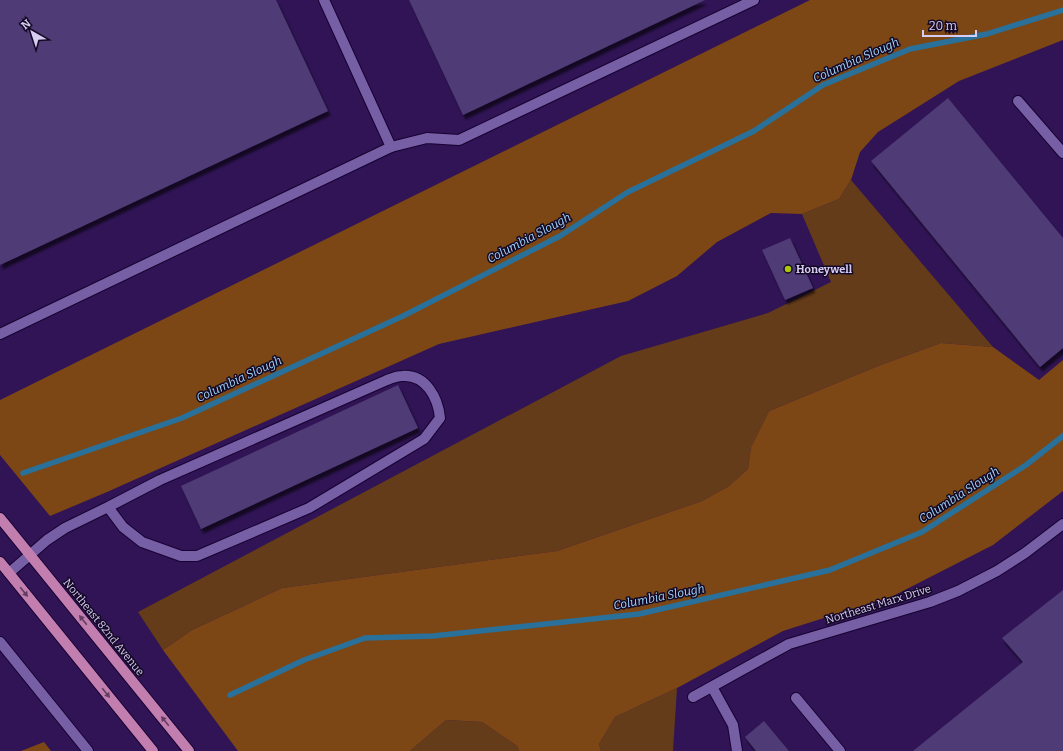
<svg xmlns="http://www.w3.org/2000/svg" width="1063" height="751" font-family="Bitter,serif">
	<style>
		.green { fill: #653c19 }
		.forest { fill: #7d4715 }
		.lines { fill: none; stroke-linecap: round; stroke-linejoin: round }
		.stream { stroke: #29719a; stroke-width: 5.5 }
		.building { fill: #4f3a74; filter: url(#shadow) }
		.minor-casing { stroke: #170231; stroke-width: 12 }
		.major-casing { stroke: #170231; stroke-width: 12 }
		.minor { stroke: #775fa5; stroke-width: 10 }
		.major { stroke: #c17eae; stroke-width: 10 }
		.oneway { fill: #623e63 }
		.poi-dot { fill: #adc60e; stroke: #140925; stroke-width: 1.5 }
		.labels { text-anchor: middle; stroke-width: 3; stroke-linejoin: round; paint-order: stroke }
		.poi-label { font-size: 11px; font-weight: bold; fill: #d7ccf3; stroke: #140925; text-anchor: start }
		.street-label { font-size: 11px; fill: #d7ccf3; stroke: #140925 }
		.water-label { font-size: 12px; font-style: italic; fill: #9fd5f9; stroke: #140925 }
	</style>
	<defs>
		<filter id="shadow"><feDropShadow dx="2.5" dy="4.5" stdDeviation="1" flood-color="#0009"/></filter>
	</defs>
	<rect width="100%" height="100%" fill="#301455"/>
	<g class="green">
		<polygon points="851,180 993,347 941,343 878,366 769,411 751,447 748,469 729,486 702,501 557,551 282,588 192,630 163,650 138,612 621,356 768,313 831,282 802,214 839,199"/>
		<polygon points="677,688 673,751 601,751 599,744 615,717"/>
		<polygon points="446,720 482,722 517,746 519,751 410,751"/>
	</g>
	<g class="forest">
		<polygon points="810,0 1063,0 1063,40 959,81 878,132 860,152 851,180 839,199 802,214 771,213 717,242 677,276 628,301 439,344 107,492 50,516 0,455 0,400"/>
		<polygon points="941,343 993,347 1039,380 1063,360 1063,491 993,545 893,596 783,631 677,688 615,717 599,744 601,751 519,751 517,746 482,722 446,720 410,751 238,751 163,650 192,630 282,588 557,551 702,501 729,486 748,469 751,447 769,411 878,366"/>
		<polygon points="44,742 51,751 21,751"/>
	</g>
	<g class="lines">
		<g class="stream">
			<polyline points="23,473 182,418 403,316 560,236 628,192 754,131 823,85 910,49 987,34 1063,10"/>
			<polyline points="230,695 304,660 365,638 433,636 639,614 830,570 922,532 1026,465 1063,436"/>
		</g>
	</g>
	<g class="building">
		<polygon points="0,0 276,0 328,111 0,265"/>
		<polygon points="409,0 705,0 463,115"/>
		<polygon points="948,98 1063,238 1063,348 1040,367 871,161"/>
		<polygon points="790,238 813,288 785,300 762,250"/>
		<polygon points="398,385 418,428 201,529 181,486"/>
		<polygon points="1063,590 1063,751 913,751 1023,662 1002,638"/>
		<polygon points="764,721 789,751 756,751 745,737"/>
	</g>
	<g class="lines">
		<defs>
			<g id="minor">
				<polyline points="1018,101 1063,153"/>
				<polyline points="391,147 427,138 459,140 754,0"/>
				<polyline points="0,334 391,147 324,0"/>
				<path d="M9,573L47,540L65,528L108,507L160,480L387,380C392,378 397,376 402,376C426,374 438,398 440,418L424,439L309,508L197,556H181L142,542L123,527L108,507"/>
				<polyline points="0,642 88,751"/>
				<polyline points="712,687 733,725 737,751"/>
				<polyline points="693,697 789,644 930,602 958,591 997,571 1025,553 1063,524"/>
				<polyline points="796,698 840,751"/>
			</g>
			<g id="major">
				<polyline points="0,518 189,751"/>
				<polyline points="0,562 153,751"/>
			</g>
		</defs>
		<use href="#minor" class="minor-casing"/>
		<use href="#major" class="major-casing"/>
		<use href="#minor" class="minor"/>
		<use href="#major" class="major"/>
	</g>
	<defs><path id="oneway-solid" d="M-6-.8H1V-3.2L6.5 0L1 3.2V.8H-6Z"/></defs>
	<g class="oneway">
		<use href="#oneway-solid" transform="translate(24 592) rotate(51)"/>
		<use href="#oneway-solid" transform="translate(83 620) rotate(-129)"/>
		<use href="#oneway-solid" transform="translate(106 693) rotate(51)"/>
		<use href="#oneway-solid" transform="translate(165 721) rotate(-129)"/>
	</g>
	<circle class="poi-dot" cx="788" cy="269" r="4"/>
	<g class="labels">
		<g class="poi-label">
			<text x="796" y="273">Honeywell</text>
		</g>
		<g class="street-label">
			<text transform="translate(878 604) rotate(-17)" y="4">Northeast Marx Drive</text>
			<text transform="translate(104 627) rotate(51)" y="4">Northeast 82nd Avenue</text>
		</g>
		<g class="water-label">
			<text transform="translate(856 60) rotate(-24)" y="4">Columbia Slough</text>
			<text transform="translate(529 238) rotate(-28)" y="4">Columbia Slough</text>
			<text transform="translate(239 379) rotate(-25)" y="4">Columbia Slough</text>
			<text transform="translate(959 495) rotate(-33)" y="4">Columbia Slough</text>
			<text transform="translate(659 597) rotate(-11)" y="4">Columbia Slough</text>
		</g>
	</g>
	<g transform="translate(32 32) rotate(321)" stroke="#140925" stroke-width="3" paint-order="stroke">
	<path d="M0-3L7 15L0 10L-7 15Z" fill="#d7ccf3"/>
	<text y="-6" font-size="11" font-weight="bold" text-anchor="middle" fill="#d7ccf3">N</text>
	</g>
	<path d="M923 30v6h53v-6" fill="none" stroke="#d7ccf3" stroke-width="2"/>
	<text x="929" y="30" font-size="12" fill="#d7ccf3" stroke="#140925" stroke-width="3" paint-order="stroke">20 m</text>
</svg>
